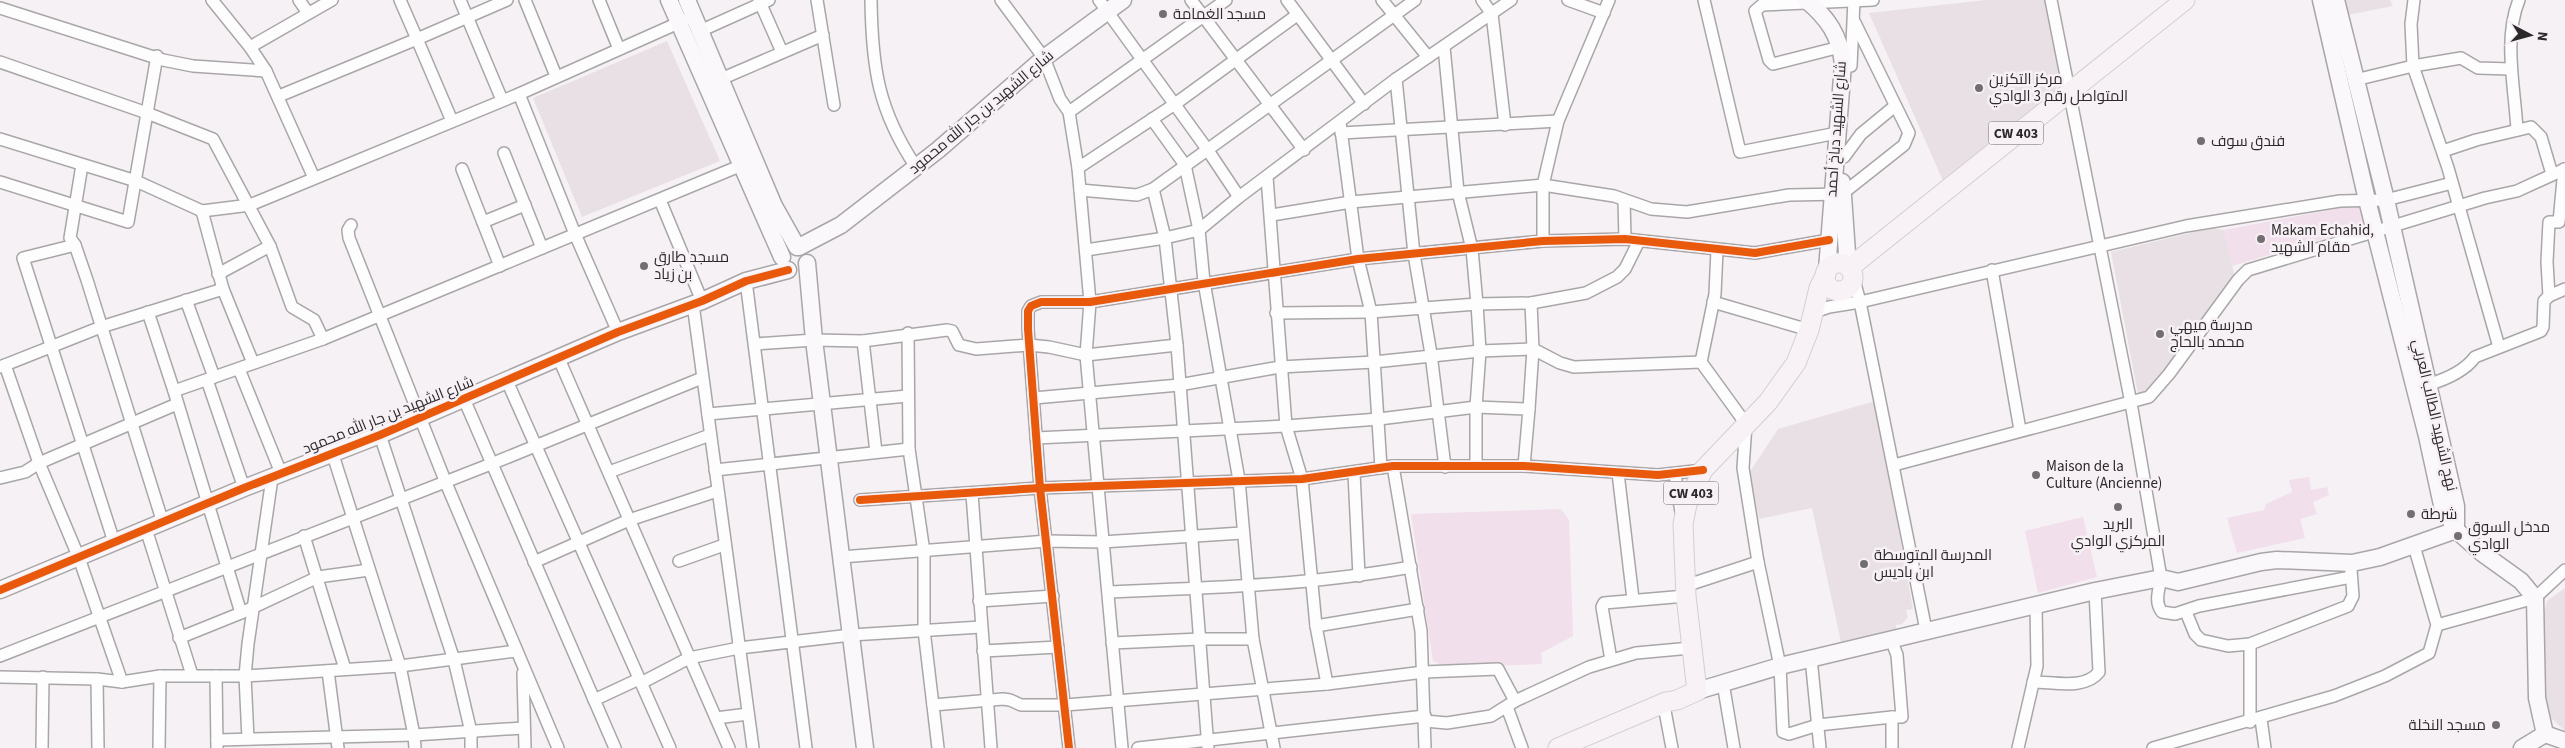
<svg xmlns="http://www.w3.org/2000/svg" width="2565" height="748" font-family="'Source Sans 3',Cairo,sans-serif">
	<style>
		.built { fill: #e9e0e6 }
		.green { fill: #f2dfec }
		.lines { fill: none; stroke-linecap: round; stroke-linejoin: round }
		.street-casing { stroke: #a9a6a8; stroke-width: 14 }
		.secondary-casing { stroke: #a9a6a8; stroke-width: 19 }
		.primary-casing { stroke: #d2cfd1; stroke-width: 21 }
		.street { stroke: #fefdfd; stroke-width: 11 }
		.secondary { stroke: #faf8fa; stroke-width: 16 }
		.primary { stroke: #f8f2f6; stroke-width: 19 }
		.cycleway-casing { stroke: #f7f0f5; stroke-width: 11 }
		.cycleway { stroke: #e8590c; stroke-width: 8 }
		.poi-dot { fill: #736f71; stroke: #f7f0f5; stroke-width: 2 }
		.labels { text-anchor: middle; stroke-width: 5; stroke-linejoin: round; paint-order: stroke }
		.shield { fill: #f7f0f5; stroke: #696568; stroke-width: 1 }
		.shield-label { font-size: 14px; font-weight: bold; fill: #2c292b }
		.poi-label { font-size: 15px; fill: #2c292b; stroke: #f7f0f5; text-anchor: start }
		.street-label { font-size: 15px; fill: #2c292b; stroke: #f7f0f5 }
	</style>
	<rect width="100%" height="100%" fill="#f6f1f4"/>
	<g class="built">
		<polygon points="1986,0 2046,0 2061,80 2052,96 1944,183 1869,13"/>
		<polygon points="2345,0 2390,0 2393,6 2348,15"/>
		<polygon points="667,41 720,161 582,217 533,98"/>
		<polygon points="2211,228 2224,230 2235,278 2150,390 2138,394 2111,252"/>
		<polygon points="1875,401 1913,609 1906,610 1908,617 1902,624 1896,625 1896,629 1841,642 1812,508 1759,519 1749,473 1778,429"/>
		<polygon points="2565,588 2565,731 2547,714 2541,624 2547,601"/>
	</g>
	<g class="green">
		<polygon points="2361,204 2366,226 2232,266 2224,230"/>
		<polygon points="2309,477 2311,490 2327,487 2329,495 2313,502 2317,514 2300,519 2305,538 2237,553 2227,518 2264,510 2266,504 2292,492 2289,480"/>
		<polygon points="1561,509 1569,520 1573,636 1541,653 1542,664 1448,668 1433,661 1411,514"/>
		<polygon points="2083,517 2097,577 2038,593 2025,531"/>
	</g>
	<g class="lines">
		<defs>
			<g id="street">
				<polyline points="212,0 250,47 266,71 314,178"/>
				<polyline points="299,0 308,13"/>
				<polyline points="400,0 417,39 507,0"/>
				<polyline points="460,0 502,100"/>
				<polyline points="525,0 556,76"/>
				<polyline points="599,0 619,49"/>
				<polyline points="759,0 782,52"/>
				<polyline points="817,0 834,105"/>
				<path d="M871,0C872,68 878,110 916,167"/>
				<polyline points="1001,0 1044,58 1060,99 1069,112 1078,168 1090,302 1086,355 1122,748"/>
				<polyline points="1099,0 1207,149 1239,197"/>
				<polyline points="1191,0 1304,150"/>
				<polyline points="1287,0 1364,104"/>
				<polyline points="1382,0 1428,57"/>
				<polyline points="1482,0 1492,14 1505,125"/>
				<polyline points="1568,0 1604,13"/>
				<polyline points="1704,0 1740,152 1837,133"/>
				<path d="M2051,0L2131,403L2161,578C2159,590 2154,602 2162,612L2175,614L2199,606L2351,577"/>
				<polyline points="2414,0 2411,24 2413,66 2448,168 2499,347"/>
				<polyline points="0,8 163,60 193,66 266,71"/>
				<polyline points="700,31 769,0"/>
				<polyline points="250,47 332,0"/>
				<polyline points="1444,47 1458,192 1472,249 1477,304 1480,351 1476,407 1476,465"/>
				<polyline points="1840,47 1773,64 1769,60 1755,11 1762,5 1873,0"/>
				<polyline points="0,62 147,113 213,139 270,246 292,307 314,320 323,339"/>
				<polyline points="1851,66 1854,0"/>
				<polyline points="721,79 823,35"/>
				<polyline points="1396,79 1414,254 1431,354 1445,467"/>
				<polyline points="2355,80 2413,66 2461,58 2478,68 2510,69"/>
				<polyline points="519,94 575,234 618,332"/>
				<polyline points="279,96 417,39 452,121"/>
				<polyline points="1069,112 1226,0"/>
				<polyline points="1152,119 1185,165 1199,230 1204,282 1239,480 1253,639 1274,748"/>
				<polyline points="1340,122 1358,259 1371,312 1381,468"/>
				<path d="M2517,130C2515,89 2503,39 2519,0"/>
				<polyline points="1341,133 1558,121"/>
				<polyline points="0,139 136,181 202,211"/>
				<polyline points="2443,151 2476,140 2531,127 2541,137 2552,174"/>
				<polyline points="504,153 542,248"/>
				<polyline points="1844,157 1861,134 1895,106"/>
				<polyline points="82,165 70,238 75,245 87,280 163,523"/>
				<polyline points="1078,168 1175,104 1297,15"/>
				<polyline points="462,169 500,266"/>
				<polyline points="1267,177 1286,426 1302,479 1316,626 1327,684"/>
				<polyline points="0,182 128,222 157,56"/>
				<polyline points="1153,189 1165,238 1177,345 1208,748"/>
				<polyline points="1080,190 1137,195 1153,189 1415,0"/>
				<polyline points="660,200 702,301"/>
				<polyline points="1624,200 1625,239"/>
				<polyline points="1272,215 1351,202 1543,185 1614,196 1651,209 1687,212 1789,195 1842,194 1904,145 1909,133 1854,21"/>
				<polyline points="483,222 525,205"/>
				<polyline points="351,225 348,230 349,238 446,483 558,748"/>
				<polyline points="1543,241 1543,185 1558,121 1609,0"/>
				<polyline points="75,245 23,258 114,542"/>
				<polyline points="1086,250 1165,238 1199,230 1239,197 1396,79 1511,0"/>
				<polyline points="1717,250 1715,294 1701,362 1746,424 1743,468 1758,562 1780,666 1783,732 1789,734 1818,725 1892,717"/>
				<polyline points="1992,270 2020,430"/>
				<polyline points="218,274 270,246"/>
				<polyline points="1853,276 1860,302 1926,630"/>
				<polyline points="746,281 806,748"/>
				<polyline points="2549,296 2547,262 2549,222 2559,222 2564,169"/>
				<polyline points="186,300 214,377"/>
				<polyline points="1713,302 1809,330"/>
				<polyline points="693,304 753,748"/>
				<polyline points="148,312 174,391 241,613 318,577 369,570"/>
				<polyline points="1814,312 1829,307 1860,302 2186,226 2340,201 2386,200 2452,183"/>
				<polyline points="1276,313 1371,312 1477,304 1531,303 1586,293 1617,277 1625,269 1639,241"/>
				<polyline points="908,333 909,449 924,552 924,630 938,748"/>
				<polyline points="863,341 876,452"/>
				<polyline points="755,344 814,340 863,341 947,330 952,331 959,345 976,349 1029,345 1049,347 1086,355 1177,345"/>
				<polyline points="559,359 729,748"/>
				<polyline points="253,363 223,289 202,211 250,205 519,94 685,20"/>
				<polyline points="5,365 39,463 79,558 122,682"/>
				<polyline points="0,367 101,327 223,289"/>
				<polyline points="239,369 281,473"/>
				<polyline points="207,380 244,488"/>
				<polyline points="507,381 670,748"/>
				<path d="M2427,385C2444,380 2464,372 2475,357L2541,331L2543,327L2544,301L2549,296L2565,289"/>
				<polyline points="174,391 323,339 742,165"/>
				<polyline points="1034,398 1179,385 1280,367 1374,362 1480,351 1533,349 1560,363 1574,367 1701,362"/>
				<polyline points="464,399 615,748"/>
				<polyline points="1529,409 1533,349 1531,303"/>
				<polyline points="708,414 908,396"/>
				<polyline points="380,435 454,660 471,732 471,748"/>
				<polyline points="1036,438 1286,426 1379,419 1476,407 1529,409 1524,466"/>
				<polyline points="333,455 400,666 414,735 415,748"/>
				<polyline points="1894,465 2149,397 2169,374 2238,280 2248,270 2485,198 2517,191 2565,169"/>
				<polyline points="1393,466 1421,631 1425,748"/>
				<polyline points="715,470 909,449"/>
				<polyline points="609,472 710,435"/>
				<polyline points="1354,473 1359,576"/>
				<polyline points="1618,473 1633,599"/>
				<polyline points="1675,474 1681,512"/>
				<polyline points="0,478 25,472 39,463 177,404"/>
				<polyline points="972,494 991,748"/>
				<polyline points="860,500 1040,488 1302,479 1393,466 1524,466 1658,475 1703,470"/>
				<polyline points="146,529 192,675"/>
				<polyline points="304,536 345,669"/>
				<polyline points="841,557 1047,541 1102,542 1242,533"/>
				<polyline points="679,561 724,545"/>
				<polyline points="534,562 629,520 717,491"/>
				<polyline points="1688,585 1758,562"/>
				<path d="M1108,592C1210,588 1311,585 1411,567"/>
				<polyline points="979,601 1053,596"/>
				<polyline points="2186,612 2195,634 2201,640 2228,646 2250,644 2348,606 2353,596 2351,570"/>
				<polyline points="2437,625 2535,598 2565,570"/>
				<polyline points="1316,626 1418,609"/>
				<polyline points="179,638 241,613"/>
				<polyline points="1891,639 1897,655 1902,717 1892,717 1892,748"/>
				<polyline points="1112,643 1200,639 1253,639"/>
				<polyline points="983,651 1058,647"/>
				<polyline points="0,656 491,464 702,378"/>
				<polyline points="1811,658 1820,748"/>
				<polyline points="1611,660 1602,607 1604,603 1686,596"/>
				<polyline points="328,671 338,748"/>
				<polyline points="523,673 525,748"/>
				<polyline points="216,676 217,748"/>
				<polyline points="0,677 97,679 122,682 160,676 245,676 400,666 516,651"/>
				<polyline points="97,679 98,748"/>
				<path d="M2033,682C2054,682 2085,690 2099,672L2095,591"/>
				<polyline points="641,683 689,658 739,648 851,635 981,627"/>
				<polyline points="1723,683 1734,748"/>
				<polyline points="594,700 639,679"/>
				<polyline points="933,705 1003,699 1010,700 1021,705 1065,705 1327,684 1424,672 1498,669 1515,701"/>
				<polyline points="1507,707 1522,748"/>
				<polyline points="1665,711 1672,748"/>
				<polyline points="716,718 748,714"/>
				<polyline points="2261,719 2265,748"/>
				<polyline points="1425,721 1447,723 1491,716 1515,701 1589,667 1636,653 1691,648"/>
				<polyline points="2250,722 2250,644"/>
				<polyline points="248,739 245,676 248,644 272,478"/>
				<polyline points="217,740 414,735 523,728"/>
				<polyline points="42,748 43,677"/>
				<polyline points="159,748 160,676"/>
				<polyline points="1069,748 1040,488 1028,329 1028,311 1031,306 1041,302 1090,302 1358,259 1543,241 1625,239 1755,253 1829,240"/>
				<polyline points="1138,748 1425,716"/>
				<polyline points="2018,748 2037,666 2036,605"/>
				<polyline points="2153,748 2334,696 2385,676 2429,653 2437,625 2414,546"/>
			</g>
			<g id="secondary">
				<polyline points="669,0 782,257"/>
				<polyline points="687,0 774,206 797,247"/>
				<path d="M1806,0C1828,18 1840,36 1843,64L1827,270"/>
				<polyline points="2321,0 2367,200 2427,436 2442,505 2456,530 2482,553 2521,581 2535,598 2537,698 2545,734 2522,748"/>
				<polyline points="2336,0 2386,200 2456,506 2456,530"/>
				<polyline points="1842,182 1848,267"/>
				<polyline points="799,247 841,225 938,150 1044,58 1123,0"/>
				<polyline points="807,263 814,340 865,748"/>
				<polyline points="0,590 244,488 380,435 618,332 702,301 746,281 788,270"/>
				<polyline points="1697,691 1780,666 2095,591 2161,578 2178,582 2261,562 2277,560 2352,563 2380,557 2456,530"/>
				<polyline points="2545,734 2565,741"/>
			</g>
			<g id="primary">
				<circle cx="1839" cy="277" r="14"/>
				<polyline points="1849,268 2185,0"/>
				<polyline points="1558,748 1666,702 1677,700 1697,691 1686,596 1683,524 1687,504 1703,470 1768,402 1796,363 1809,330 1819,288 1826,274"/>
			</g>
		</defs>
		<use href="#street" class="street-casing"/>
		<use href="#secondary" class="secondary-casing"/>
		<use href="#primary" class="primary-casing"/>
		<use href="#street" class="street"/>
		<use href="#secondary" class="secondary"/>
		<use href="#primary" class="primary"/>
		<defs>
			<g id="cycleway">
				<polyline points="860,500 1040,488 1302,479 1393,466 1524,466 1658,475 1703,470"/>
				<polyline points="0,590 244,488 380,435 618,332 702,301 746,281 788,270"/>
				<polyline points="1069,748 1040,488 1028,329 1028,311 1031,306 1041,302 1090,302 1358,259 1543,241 1625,239 1755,253 1829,240"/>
			</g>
		</defs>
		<use href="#cycleway" class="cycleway-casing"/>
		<use href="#cycleway" class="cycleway"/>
	</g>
	<g class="poi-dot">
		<circle cx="1163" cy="14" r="5"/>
		<circle cx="1979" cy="88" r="5"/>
		<circle cx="2201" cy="141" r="5"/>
		<circle cx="2261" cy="239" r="5"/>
		<circle cx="644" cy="266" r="5"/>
		<circle cx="2160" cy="334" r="5"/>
		<circle cx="2036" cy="475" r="5"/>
		<circle cx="2118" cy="507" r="5"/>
		<circle cx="2411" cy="514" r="5"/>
		<circle cx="2458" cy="536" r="5"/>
		<circle cx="1864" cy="564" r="5"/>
		<circle cx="2496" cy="725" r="5"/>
	</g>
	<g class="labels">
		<g class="shield">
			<rect x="1988.5" y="121.5" width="55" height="23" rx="4"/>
			<rect x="1663.5" y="481.5" width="55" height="23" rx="4"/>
		</g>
		<g class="shield-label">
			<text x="2016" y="138">CW 403</text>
			<text x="1691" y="498">CW 403</text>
		</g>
		<g class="poi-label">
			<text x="1173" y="19">مسجد الغمامة</text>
			<text x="1989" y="84">مركز التكزين<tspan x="1989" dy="17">المتواصل رقم 3 الوادي</tspan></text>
			<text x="2211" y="146">فندق سوف</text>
			<text x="2271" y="235">Makam Echahid,<tspan x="2271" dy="17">مقام الشهيد</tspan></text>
			<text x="654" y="262">مسجد طارق<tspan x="654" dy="17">بن زياد</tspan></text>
			<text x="2170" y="330">مدرسة ميهي<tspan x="2170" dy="17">محمد بالحاج</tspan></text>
			<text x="2046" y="471">Maison de la<tspan x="2046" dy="17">Culture (Ancienne)</tspan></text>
			<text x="2421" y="519">شرطة</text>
			<text x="2118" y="529" text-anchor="middle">البريد<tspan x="2118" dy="17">المركزي الوادي</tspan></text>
			<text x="2468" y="532">مدخل السوق<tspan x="2468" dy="17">الوادي</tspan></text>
			<text x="1874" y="560">المدرسة المتوسطة<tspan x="1874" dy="17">ابن باديس</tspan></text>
			<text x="2486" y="730" text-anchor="end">مسجد النخلة</text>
		</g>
		<g class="street-label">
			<text transform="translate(981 112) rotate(-40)" y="5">شارع الشهيد بن جار الله محمود</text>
			<text transform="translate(1836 129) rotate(-86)" y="5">شارع الشهيد دباخ أحمد</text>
			<text transform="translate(388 415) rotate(-22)" y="5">شارع الشهيد بن جار الله محمود</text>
			<text transform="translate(2435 415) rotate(77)" y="5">نهج الشهيد الطالب العربي</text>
		</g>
	</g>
	<g transform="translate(2530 35) rotate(96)" stroke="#f7f0f5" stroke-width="4" paint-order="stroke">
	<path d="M0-4L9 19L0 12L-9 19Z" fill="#2c292b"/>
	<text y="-8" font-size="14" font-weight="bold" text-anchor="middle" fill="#2c292b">N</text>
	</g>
</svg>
